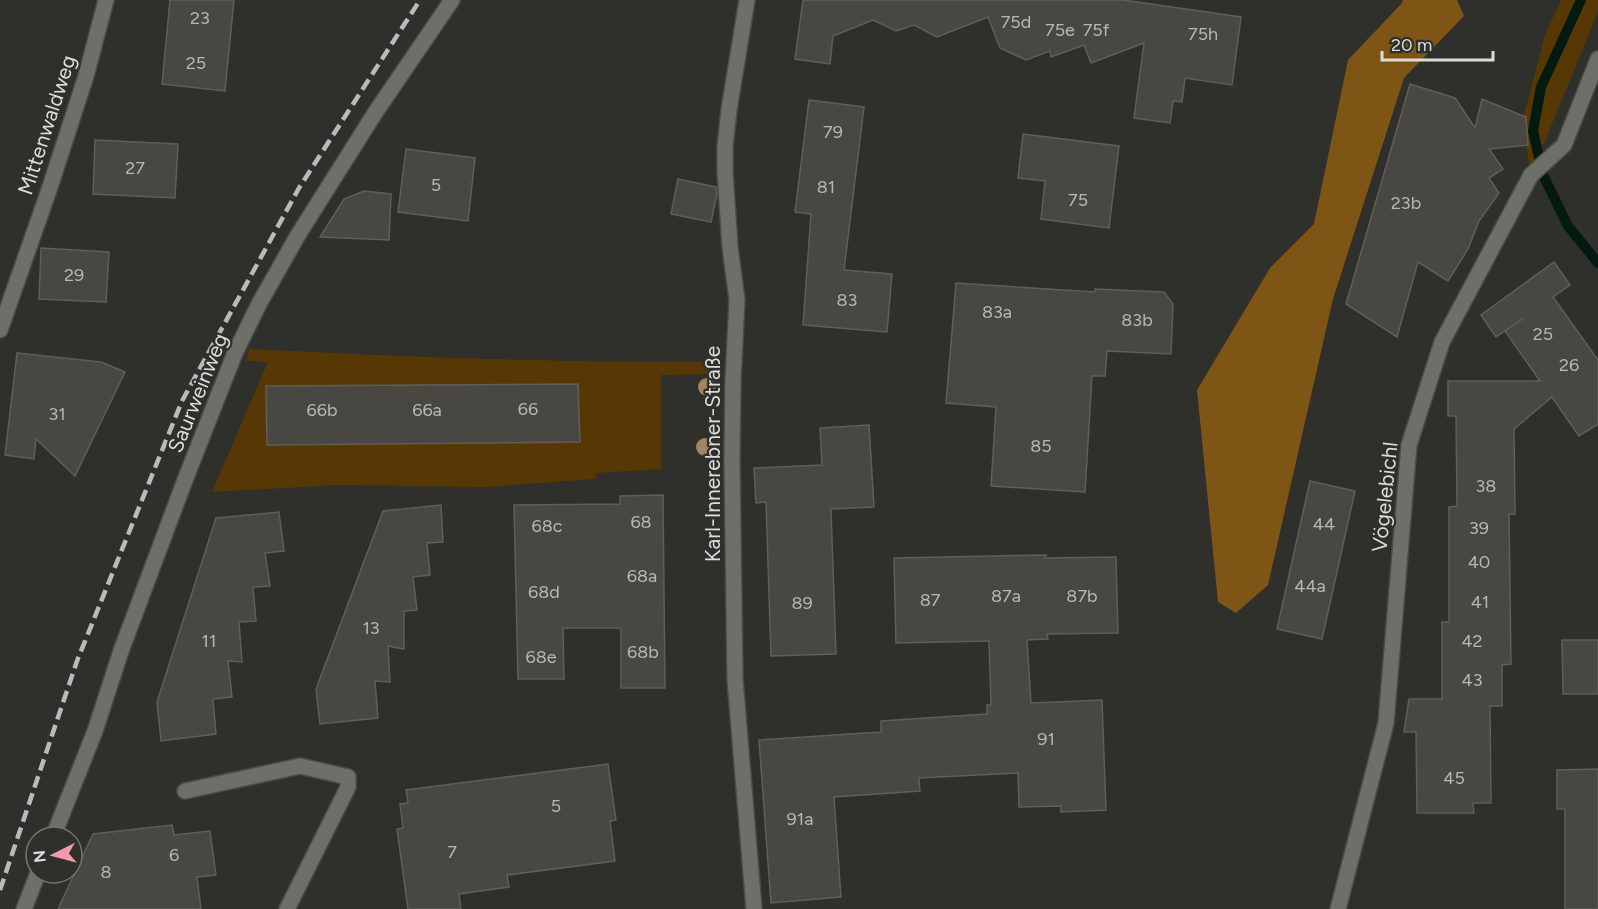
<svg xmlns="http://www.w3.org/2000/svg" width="1598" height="909" font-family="Figtree,sans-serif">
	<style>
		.green { fill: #573804 }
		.forest { fill: #7e5515 }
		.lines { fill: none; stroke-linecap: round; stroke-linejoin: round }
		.stream { stroke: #031a10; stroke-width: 10 }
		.building { fill: #494742; stroke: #5f5e58; stroke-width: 1.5 }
		.minor-casing { stroke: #4a4b47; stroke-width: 18 }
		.minor { stroke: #6e6f69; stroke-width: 15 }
		.rail { stroke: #babbb8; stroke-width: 4.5; stroke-dasharray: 12 6; stroke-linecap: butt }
		.tree { fill: #a18661 }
		.labels { text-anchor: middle; stroke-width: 4.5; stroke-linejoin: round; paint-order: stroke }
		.number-label { font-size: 18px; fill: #b7b8b4 }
		.street-label { font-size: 21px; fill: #dcddda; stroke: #2f302b }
	</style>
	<rect width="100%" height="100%" fill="#2f302b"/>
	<g class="green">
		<polygon points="1561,0 1598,0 1598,12 1531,175 1522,123 1545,35"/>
		<path d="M249,349C405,357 563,363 719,362V374L661,375V469L597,473L595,479L485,487L337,485L212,492L268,362L246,361Z"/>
	</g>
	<polygon class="forest" points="1403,0 1457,0 1464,16 1404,78 1333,299 1268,585 1236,613 1218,602 1197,390 1270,268 1314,224 1348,60 1402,3"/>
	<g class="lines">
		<polyline class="stream" points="1581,0 1541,87 1533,131 1543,175 1568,226 1598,263"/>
	</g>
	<g class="building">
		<polygon points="170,0 234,0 225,91 162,84"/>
		<polygon points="803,0 1123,0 1241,17 1232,85 1185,78 1182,102 1173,101 1170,123 1134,118 1144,43 1091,63 1084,45 1051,57 1050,51 1026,60 1000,48 988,17 937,37 914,25 896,31 873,20 833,36 830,64 795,59"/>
		<polygon points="1410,84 1455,98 1475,128 1482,99 1526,117 1528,145 1489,149 1503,169 1489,178 1499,193 1479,221 1468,249 1448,281 1418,262 1397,337 1346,304"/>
		<polygon points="809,100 864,107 844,270 892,274 887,332 803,325 811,214 795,212"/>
		<polygon points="1023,134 1119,146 1109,228 1041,219 1045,181 1018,178"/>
		<polygon points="95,140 178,144 175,198 93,194"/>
		<polygon points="406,149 475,158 468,221 398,212"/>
		<polygon points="678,179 716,187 717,194 711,222 671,214"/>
		<polygon points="364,191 391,194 389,240 320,237 344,199"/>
		<polygon points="41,248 109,252 106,302 39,299"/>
		<polygon points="1554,262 1570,285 1553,297 1598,360 1598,424 1579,436 1552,397 1514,429 1515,514 1509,514 1511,664 1502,665 1502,706 1490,706 1491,803 1473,803 1474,813 1417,813 1416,732 1404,732 1409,699 1442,699 1442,622 1449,622 1449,507 1457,506 1456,416 1448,416 1448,381 1540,381 1505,331 1524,318 1496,337 1481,315"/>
		<polygon points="956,283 1095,292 1095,289 1164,292 1173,304 1171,354 1107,351 1105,376 1092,376 1085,492 991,486 996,407 946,403"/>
		<polygon points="17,353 101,362 125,372 75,476 36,439 34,459 5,455"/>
		<polygon points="578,384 580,442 267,445 266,386"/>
		<polygon points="869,425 874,507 831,509 836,654 771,656 766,502 756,503 754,468 822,465 820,428"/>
		<polygon points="1310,481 1355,491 1322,639 1277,629"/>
		<polygon points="663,495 665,688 621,688 621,628 563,628 564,679 518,679 514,505 620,504 620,496"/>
		<polygon points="441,505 443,542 427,543 430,575 413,577 417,610 404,611 404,649 388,646 390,682 375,681 378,718 320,724 316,689 383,511"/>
		<polygon points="279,512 284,551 265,553 270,586 253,587 256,621 239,622 242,662 228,661 232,697 213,699 216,734 161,741 157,702 216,518"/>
		<polygon points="1046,555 1045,558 1116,557 1118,633 1047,634 1048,639 1027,640 1031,703 1102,700 1106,810 1061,812 1061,806 1019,807 1018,773 919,778 920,791 834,797 841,897 771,903 759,740 881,732 881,721 987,714 987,705 991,705 989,641 896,643 894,558"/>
		<polygon points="1562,640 1598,640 1598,694 1563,694"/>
		<polygon points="608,764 616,820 610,821 615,861 507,875 509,887 459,894 461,909 408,909 397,829 403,828 400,804 408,803 406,790"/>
		<polygon points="1598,769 1598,909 1565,909 1565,809 1557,809 1557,770"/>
		<polygon points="172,825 174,835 210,831 216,875 197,877 201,909 58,909 93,834"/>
	</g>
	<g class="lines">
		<defs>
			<g id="minor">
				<polyline points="747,0 729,110 725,147 725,172 730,247 737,300 733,381 732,460 735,679 754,909"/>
				<polyline points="0,330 49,190 86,76 106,0"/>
				<polyline points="185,791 300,766 348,777 348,787 287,909"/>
				<polyline points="53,837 95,731 121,651 185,480 235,353 259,304 298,235 375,113 452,0"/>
				<polyline points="24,909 38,873"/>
				<polyline points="1338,909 1386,723 1409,445 1442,342 1531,175 1564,145 1598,59"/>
			</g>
		</defs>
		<use href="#minor" class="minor-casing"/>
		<use href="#minor" class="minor"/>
		<polyline class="rail" points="0,890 77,661 182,401 299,188 420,0"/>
	</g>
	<g class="tree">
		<circle cx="707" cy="387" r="9"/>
		<circle cx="705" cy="447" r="9"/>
	</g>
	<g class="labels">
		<g class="number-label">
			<text x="200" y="24">23</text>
			<text x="1016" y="28">75d</text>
			<text x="1060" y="36">75e</text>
			<text x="1096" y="36">75f</text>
			<text x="1203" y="40">75h</text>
			<text x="196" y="69">25</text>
			<text x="833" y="138">79</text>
			<text x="135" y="174">27</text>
			<text x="436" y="191">5</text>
			<text x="826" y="193">81</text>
			<text x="1078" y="206">75</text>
			<text x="1406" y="209">23b</text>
			<text x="74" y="281">29</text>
			<text x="847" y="306">83</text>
			<text x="997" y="318">83a</text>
			<text x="1137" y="326">83b</text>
			<text x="1543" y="340">25</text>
			<text x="1569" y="371">26</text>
			<text x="528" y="415">66</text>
			<text x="322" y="416">66b</text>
			<text x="427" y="416">66a</text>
			<text x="57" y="420">31</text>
			<text x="1041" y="452">85</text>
			<text x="1486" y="492">38</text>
			<text x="641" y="528">68</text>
			<text x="1324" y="530">44</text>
			<text x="547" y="532">68c</text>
			<text x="1479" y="534">39</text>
			<text x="1479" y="568">40</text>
			<text x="642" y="582">68a</text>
			<text x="1310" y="592">44a</text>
			<text x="544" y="598">68d</text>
			<text x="1006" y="602">87a</text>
			<text x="1082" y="602">87b</text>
			<text x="930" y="606">87</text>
			<text x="1480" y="608">41</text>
			<text x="802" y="609">89</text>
			<text x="371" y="634">13</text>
			<text x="209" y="647">11</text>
			<text x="1472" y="647">42</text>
			<text x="643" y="658">68b</text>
			<text x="541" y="663">68e</text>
			<text x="1472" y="686">43</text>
			<text x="1046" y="745">91</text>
			<text x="1454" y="784">45</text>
			<text x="556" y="812">5</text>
			<text x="800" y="825">91a</text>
			<text x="452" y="858">7</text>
			<text x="174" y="861">6</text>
			<text x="106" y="878">8</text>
		</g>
		<g class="street-label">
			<text transform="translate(47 125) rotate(-72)" y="7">Mittenwaldweg</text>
			<text transform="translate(198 393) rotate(-68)" y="7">Saurweinweg</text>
			<text transform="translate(713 454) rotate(-90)" y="7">Karl-Innerebner-Straße</text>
			<text transform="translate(1385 497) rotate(-84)" y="7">Vögelebichl</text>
		</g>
	</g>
	<g transform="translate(54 855) rotate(264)"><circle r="28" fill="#2f302b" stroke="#747571" stroke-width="1.5"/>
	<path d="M0-4.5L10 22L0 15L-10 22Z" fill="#f29aac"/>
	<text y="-9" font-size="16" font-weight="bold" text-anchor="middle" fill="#dcddda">N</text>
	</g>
	<path d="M1382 51v9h111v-9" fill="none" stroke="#dcddda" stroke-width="3"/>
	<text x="1391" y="51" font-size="18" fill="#dcddda" stroke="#2f302b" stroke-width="4.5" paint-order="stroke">20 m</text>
</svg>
